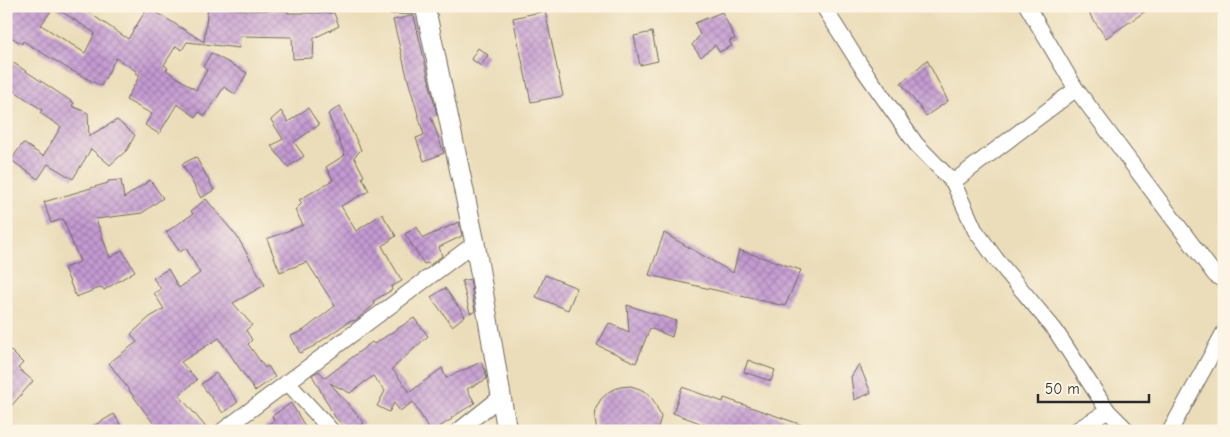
<svg xmlns="http://www.w3.org/2000/svg" width="1230" height="437" font-family="'Comic Neue',sans-serif">
	<style>
		.building { fill: url(#building-cross-hatch); fill-rule: evenodd }
		.lines { fill: none; stroke-linecap: round; stroke-linejoin: round }
		.minor-casing { stroke: #6e695d; stroke-width: 17 }
		.tertiary-casing { stroke: #6e695d; stroke-width: 21 }
		.minor { stroke: #fff; stroke-width: 15 }
		.tertiary { stroke: #fff; stroke-width: 19 }
	</style>
	<defs>
		<pattern id="building-cross-hatch" width="8" height="8" patternUnits="userSpaceOnUse" patternTransform="scale(1.25)"><rect width="8" height="8" fill="#c49ad2"/><path d="M0 0l8 8M0 8l8-8" fill="none" stroke="#9f7eab"/></pattern>
	</defs>
	<rect width="100%" height="100%" fill="#fcf5e5"/>
	<filter id="ink" filterUnits="userSpaceOnUse"><feTurbulence type="fractalNoise" baseFrequency=".02" numOctaves="2"/><feDisplacementMap in="SourceGraphic" scale="10" xChannelSelector="R" yChannelSelector="G"/><feConvolveMatrix kernelMatrix="1 2 1 2 8 2 1 2 1" color-interpolation-filters="sRGB"/></filter>
	<filter id="wash" filterUnits="userSpaceOnUse"><feTurbulence type="fractalNoise" baseFrequency=".0096" numOctaves="4" result="noise"/><feDisplacementMap in="SourceGraphic" scale="20" xChannelSelector="R" yChannelSelector="G"/><feGaussianBlur stdDeviation="1.12" result="paint"/><feColorMatrix in="noise" values="0 0 0 0 0 0 0 0 0 0 0 0 0 0 0 0 0 1.4 0 .05"/><feComposite in="paint" operator="in"/></filter>
	<g filter="url(#wash)">
		<rect width="100%" height="100%" fill="#ebddb9"/>
		<g id="blocks">
			<g class="building">
				<path d="M6,6H79L128,39L148,7L204,42L208,6L246,10L288,11V13H334L339,26L314,38L313,58L293,59L292,37L240,36L239,48L187,42L182,50L176,46L164,65L168,68L166,70L196,90L207,70L203,67L211,53L247,73L235,94L224,87L205,116L199,112L196,117L177,104L159,134L145,125L152,114L126,100L140,75L136,73V71L116,58L101,86L67,68L23,41L22,44L8,35L11,30L6,27ZM54,7L95,33L85,53L41,25Z"/>
				<polygon points="1084,6 1153,6 1106,38"/>
				<polygon points="545,11 563,96 531,102 513,18"/>
				<polygon points="722,12 732,32 735,39 729,41 732,46 719,52 715,45 701,57 692,45 700,35 695,23"/>
				<polygon points="411,16 414,16 437,115 431,117 444,153 424,161 416,138 424,135 408,80 393,20"/>
				<polygon points="652,32 658,61 640,65 634,36"/>
				<polygon points="478,48 488,55 481,66 471,59"/>
				<polygon points="6,58 74,103 72,106 88,113 89,136 117,120 135,135 127,150 110,165 91,149 73,179 48,164 38,179 11,160 23,143 43,156 61,127 40,113 42,110 6,85"/>
				<polygon points="927,60 948,101 926,116 901,83"/>
				<polygon points="340,106 361,150 354,157 364,176 362,177 369,191 341,206 356,231 382,214 396,236 382,246 402,281 391,287 392,290 373,301 375,304 356,320 348,322 314,346 300,353 291,336 304,330 335,306 307,262 280,272 267,239 303,225 295,210 302,203 299,200 333,180 326,167 345,155 328,114"/>
				<polygon points="308,108 319,125 294,142 304,156 288,167 271,146 283,139 271,120 281,111 288,122"/>
				<polygon points="196,157 214,190 201,198 182,164"/>
				<polygon points="121,180 124,198 150,180 163,198 142,213 96,219 110,258 122,250 135,271 104,290 102,287 76,297 64,268 80,262 63,219 51,223 44,202 108,183 108,181"/>
				<polygon points="206,199 238,238 265,285 233,303 252,325 246,330 252,340 248,344 265,368 268,366 275,377 255,391 219,338 181,362 197,380 179,395 209,431 159,431 109,363 137,342 131,334 150,317 164,309 154,293 161,289 153,278 168,269 179,288 200,273 186,248 180,252 166,232 193,214 191,211"/>
				<polygon points="459,222 462,236 439,247 442,256 430,265 427,263 424,264 405,234 417,227 423,238"/>
				<polygon points="664,233 733,273 739,250 801,270 785,306 649,275"/>
				<polygon points="545,275 577,288 568,310 536,297"/>
				<polygon points="470,279 475,312 470,313 462,281"/>
				<polygon points="445,288 465,316 452,326 431,297"/>
				<polygon points="627,305 676,321 672,337 650,328 636,363 597,345 609,323 629,332"/>
				<polygon points="414,318 428,336 392,369 410,392 442,368 446,378 481,362 485,370 487,379 467,389 475,403 451,418 452,419 433,431 430,431 413,402 400,411 394,403 389,412 377,406 385,391 373,376 350,393 330,383 364,423 355,431 348,431 335,417 312,375 319,371 325,378 372,342 374,344"/>
				<polygon points="6,346 23,363 18,368 33,381 6,412"/>
				<polygon points="748,360 775,370 771,381 744,372"/>
				<polygon points="859,364 871,393 854,400 851,377"/>
				<polygon points="216,373 238,402 223,413 201,384"/>
				<polygon points="631,386 640,389 649,394 655,403 661,417 657,431 597,431 595,419 596,408 601,399 610,391 620,387"/>
				<polygon points="682,387 723,402 724,398 814,429 814,431 725,431 708,426 673,413"/>
				<polygon points="291,403 308,431 259,431 274,420 272,416"/>
				<polygon points="114,414 124,431 85,431"/>
			</g>
		</g>
	</g>
	<g filter="url(#ink)">
		<use href="#blocks" fill-opacity="0" stroke="#6e695d" stroke-width="1"/>
		<g class="lines">
			<defs>
				<g id="minor">
					<polyline points="392,6 425,7"/>
					<polyline points="823,6 861,66 916,144 953,182 975,230 996,259 1055,330 1108,411 1128,431"/>
					<polyline points="1027,6 1076,89 1215,275 1224,281"/>
					<polyline points="953,182 1076,89"/>
					<polyline points="287,382 332,431"/>
					<polyline points="222,431 475,243"/>
					<polyline points="458,431 502,396"/>
					<polyline points="1075,431 1108,411"/>
					<polyline points="1170,431 1224,332"/>
				</g>
				<polyline id="tertiary" points="425,6 475,243 507,431"/>
			</defs>
			<use href="#minor" class="minor-casing"/>
			<use href="#tertiary" class="tertiary-casing"/>
			<use href="#minor" class="minor"/>
			<use href="#tertiary" class="tertiary"/>
		</g>
	</g>
	<rect width="1230" height="437" fill="none" stroke="#fcf5e5" stroke-width="25"/>
	<path d="M1038 394v8h111v-8" fill="none" stroke="#2b2b2b" stroke-width="2.5"/>
	<text x="1045" y="394" font-size="15" fill="#2b2b2b" stroke="#fcf5e5" stroke-width="4" paint-order="stroke">50 m</text>
</svg>
